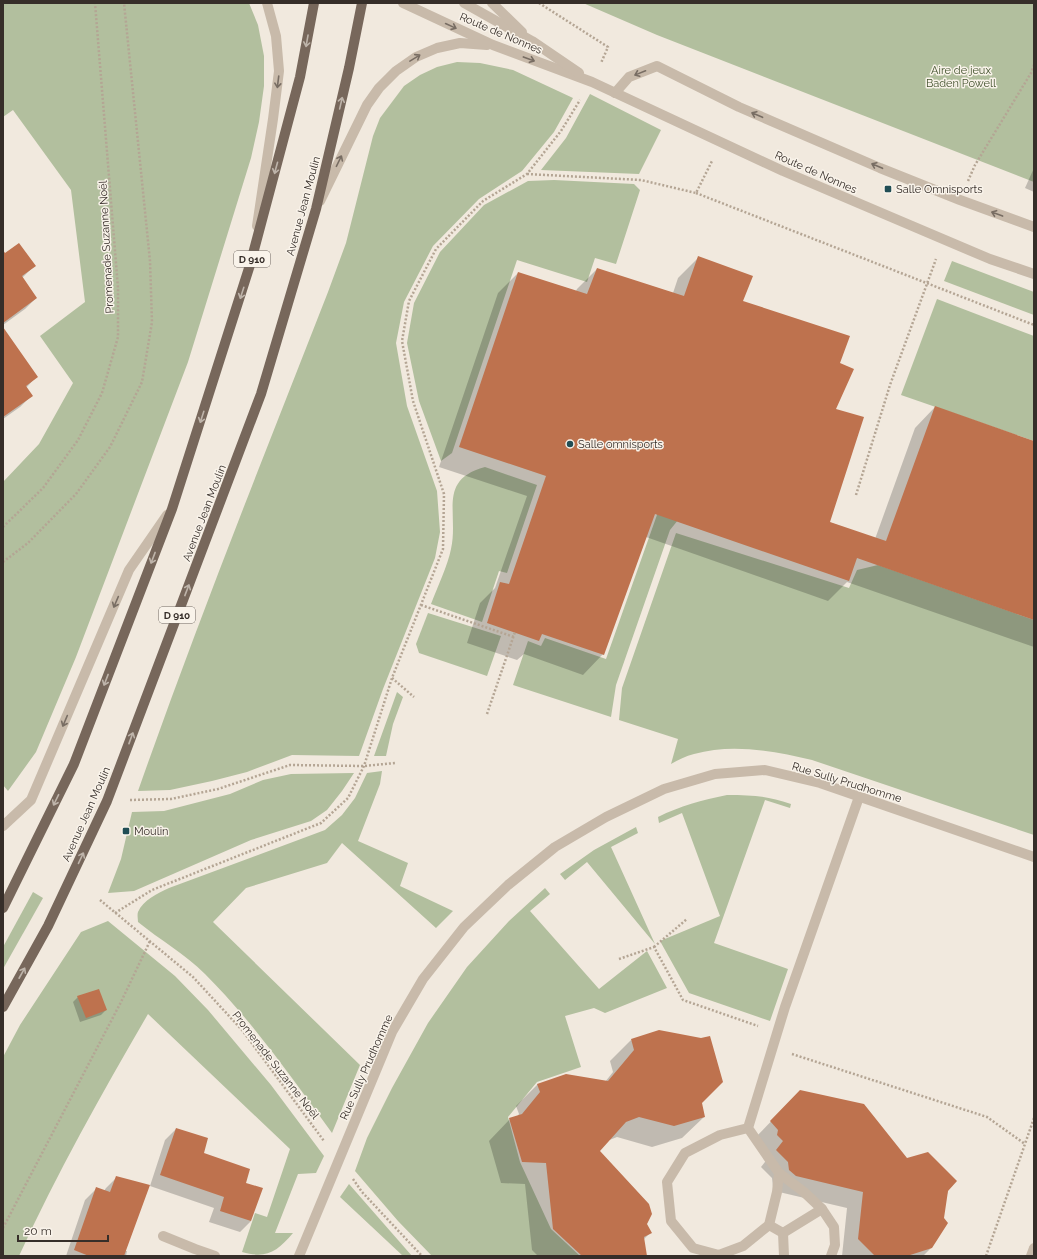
<svg xmlns="http://www.w3.org/2000/svg" width="1037" height="1259" font-family="Raleway,sans-serif">
	<style>
		.green { fill: #b2bf9e }
		.shadow { fill: #0003 }
		.building { fill: #be724e }
		.lines { fill: none; stroke-linecap: round; stroke-linejoin: round }
		.path { stroke: #b4a594; stroke-width: 2.5; stroke-dasharray: 2 2; stroke-linecap: butt }
		.minor { stroke: #c8baaa; stroke-width: 10 }
		.major { stroke: #77675b; stroke-width: 10 }
		.oneway { stroke: #786d63 }
		.oneway2 { stroke: #beb4aa }
		.poi-dot { fill: #214e55; stroke: #f9f3ea; stroke-width: 1.5 }
		.labels { text-anchor: middle; stroke-width: 3; stroke-linejoin: round; paint-order: stroke }
		.shield { fill: #f9f3ea; stroke: #706963; stroke-width: 1 }
		.shield-label { font-size: 10px; font-weight: bold; fill: #362e29 }
		.street-label { font-size: 11px; fill: #362e29; stroke: #f9f3ea }
		.park-label { font-size: 11px; fill: #43532e; stroke: #f9f3ea }
		.poi-label { font-size: 11px; fill: #362e29; stroke: #f9f3ea; text-anchor: start }
	</style>
	<rect width="100%" height="100%" fill="#f1e9de"/>
	<g class="green">
		<polygon points="3,3 249,3 258,25 264,56 264,86 259,122 251,158 188,362 76,657 36,752 8,791 3,785 3,482 39,444 73,383 40,336 85,302 71,190 13,110 3,117"/>
		<polygon points="583,3 1034,3 1034,182 657,35"/>
		<path d="M457,62L480,63L513,70L573,98L554,132L522,171L479,199L433,246L404,302L396,343L407,406L437,491L440,532L435,558L383,689L359,756L292,755L247,772L212,781L170,790L138,791C197,623 263,458 328,292L346,243L373,136L380,118L404,86L420,75L437,67Z"/>
		<polygon points="590,94 661,130 639,174 541,170 566,138"/>
		<polygon points="554,180 634,184 640,190 616,264 595,258 587,282 517,260 452,453 441,461 419,401 407,343 414,303 440,252 484,205 528,181"/>
		<polygon points="952,261 1034,292 1034,315 944,281"/>
		<polygon points="937,299 1034,336 1034,441 901,395"/>
		<path d="M485,467L537,485L507,573L499,571L482,622L431,604C437,588 448,565 451,549C459,513 437,480 485,467Z"/>
		<polygon points="658,512 678,520 670,530 616,685 611,717 513,685 528,641 541,646 545,638 606,659"/>
		<path d="M676,533L849,588L857,570L878,565L1034,620V835L812,760C774,751 732,743 694,754C686,756 678,760 671,764L678,739L619,720L622,688Z"/>
		<polygon points="428,613 501,636 487,676 419,653 416,644"/>
		<polygon points="397,692 403,697 393,724 386,756 374,756"/>
		<path d="M382,771L380,784L358,841L408,863L400,886L453,911L436,928L342,843L327,863L246,888L213,922L360,1065L332,1133C292,1078 253,1022 205,974C185,954 160,940 138,922C138,919 137,915 138,912C143,900 158,893 169,888L325,830L342,815L355,798L367,773Z"/>
		<polygon points="354,773 342,791 327,810 311,821 251,840 134,891 108,893 121,859 132,812 164,811 230,794 263,780 291,774"/>
		<path d="M727,795C753,795 767,796 791,804L790,808L765,800L714,943L788,969L770,1021L689,993L660,941L720,916L682,813L659,823L658,817C680,806 702,800 727,795Z"/>
		<polygon points="636,827 638,833 611,847 655,944 587,862 565,880 560,874 594,850"/>
		<polygon points="545,888 550,894 530,911 599,989 647,951 667,988 605,1013 594,1008 565,1016 581,1067 537,1082 508,1117 520,1162 551,1229 580,1256 432,1256 398,1221 355,1171 367,1138 392,1088 428,1023 467,967 509,921"/>
		<polygon points="33,892 43,898 3,969 3,947"/>
		<path d="M108,921L175,976L208,1010L271,1085L324,1156L316,1173L298,1174L275,1233H293C277,1252 266,1259 242,1252L255,1213L267,1217L290,1149L148,1014C102,1093 57,1173 19,1256H3V1057L20,1025L81,932Z"/>
		<polygon points="349,1184 412,1256 403,1256 340,1197"/>
	</g>
	<g class="shadow">
		<polygon points="1034,168 1034,192 1025,188"/>
		<polygon points="3,252 5,255 34,266 22,278 36,298 25,309 3,325"/>
		<polygon points="698,258 742,302 838,364 829,522 875,539 915,428 935,407 1034,442 1034,647 847,582 828,601 646,537 603,654 583,675 524,654 517,660 467,643 480,603 495,588 527,496 439,467 498,293 518,273 576,291 577,289 597,269 673,293 678,278"/>
		<polygon points="3,342 36,377 26,388 31,396 20,407 3,419"/>
		<polygon points="78,997 106,1010 101,1015 80,1022 73,1002"/>
		<polygon points="631,1040 701,1103 704,1117 682,1138 652,1147 617,1137 607,1141 598,1151 646,1223 650,1233 643,1240 646,1256 538,1256 532,1250 525,1184 501,1183 489,1141 510,1119 517,1117 519,1114 516,1106 538,1084 605,1082 613,1072 610,1061"/>
		<polygon points="784,1108 907,1159 948,1191 932,1247 923,1256 842,1256 847,1208 779,1192 773,1187 772,1178 761,1167 768,1158 755,1138"/>
		<polygon points="176,1129 202,1153 245,1183 251,1221 240,1232 209,1222 214,1208 150,1186 165,1140"/>
		<polygon points="117,1177 125,1251 127,1251 126,1256 66,1256 85,1200 96,1189 104,1191 106,1188"/>
	</g>
	<g class="building">
		<polygon points="19,243 36,266 22,276 37,298 3,323 3,250 5,253"/>
		<polygon points="698,256 753,276 743,301 850,336 840,363 854,369 836,409 864,417 830,522 886,541 935,406 1034,441 1034,620 857,558 849,581 655,514 604,655 542,634 539,641 487,623 500,582 509,584 546,476 459,447 518,272 587,294 597,268 684,296"/>
		<polygon points="3,327 38,377 26,386 33,396 3,417"/>
		<polygon points="99,989 107,1010 86,1018 77,996"/>
		<polygon points="659,1030 701,1038 710,1036 723,1082 702,1103 705,1117 674,1126 639,1117 626,1122 600,1151 649,1204 652,1214 647,1224 652,1233 644,1237 647,1256 582,1256 553,1229 546,1163 522,1162 509,1118 522,1114 540,1092 537,1084 566,1074 608,1081 634,1050 631,1039"/>
		<polygon points="800,1090 864,1104 907,1158 928,1152 957,1181 948,1191 944,1218 948,1223 932,1248 907,1256 875,1256 858,1239 863,1192 796,1176 789,1170 788,1162 776,1150 783,1141 777,1135 778,1130 770,1121"/>
		<polygon points="176,1128 208,1138 204,1153 250,1169 246,1183 263,1188 251,1221 220,1211 224,1197 160,1175"/>
		<polygon points="116,1176 150,1185 124,1256 89,1256 74,1250 96,1187 110,1192"/>
	</g>
	<g class="lines">
		<g class="path">
			<polyline points="539,3 608,47 601,63"/>
			<polyline points="527,174 641,180 696,193 712,161"/>
			<polyline points="968,181 975,165 1031,73 1034,65"/>
			<polyline points="696,193 1034,325"/>
			<polyline points="856,495 890,385 936,259"/>
			<polyline points="3,527 43,488 78,440 102,393 118,337 118,288 95,3"/>
			<polyline points="3,562 28,543 76,494 110,447 142,382 152,322 150,261 124,3"/>
			<polyline points="421,605 514,637"/>
			<polyline points="392,678 414,697"/>
			<polyline points="487,714 515,632"/>
			<polyline points="130,800 171,799 218,789 290,765 364,766 395,763"/>
			<polyline points="100,900 193,977 242,1030 324,1141"/>
			<polyline points="115,913 152,890 321,823 348,798 364,766 392,678 443,549 444,494 413,401 402,341 409,301 436,249 483,201 527,174 561,131 580,100"/>
			<polyline points="654,947 687,919"/>
			<polyline points="619,959 654,947 683,1000 758,1026"/>
			<polyline points="792,1054 987,1117 1025,1144"/>
			<polyline points="353,1179 362,1192 422,1256"/>
			<polyline points="3,1228 121,1002 150,941"/>
			<polyline points="986,1256 1034,1118"/>
		</g>
		<g class="minor">
			<polyline points="403,3 493,45 592,82 783,171 891,217 990,259 1034,274"/>
			<polyline points="464,3 532,41 579,73"/>
			<polyline points="492,3 522,32"/>
			<polyline points="615,93 629,77 657,66 739,107 880,168 960,200 1034,227"/>
			<polyline points="320,201 367,105 379,88 396,71 416,57 437,48 460,43 487,45"/>
			<polyline points="257,226 273,119 279,71 276,36 267,3"/>
			<polyline points="3,826 31,800 129,570 167,515"/>
			<polyline points="748,1128 779,1173 777,1192 769,1225 743,1246 719,1255 693,1248 671,1221 667,1182 685,1153 720,1135 748,1128 785,1007 859,797"/>
			<polyline points="779,1173 804,1192 822,1209 834,1227 835,1245 831,1256"/>
			<polyline points="769,1225 783,1233 784,1256"/>
			<polyline points="783,1233 822,1209"/>
			<polyline points="163,1236 195,1249 215,1256"/>
			<polyline points="299,1256 392,1032 423,979 464,927 508,885 555,847 606,817 664,789 715,774 765,770 820,783 1034,857"/>
			<polyline points="1031,1256 1034,1248"/>
		</g>
		<g class="major">
			<polyline points="3,908 74,764 172,509 250,265 300,77 314,3"/>
			<polyline points="3,1007 48,926 107,801 261,394 316,209 349,68 362,3"/>
		</g>
	</g>
	<defs><path id="oneway-shaft" d="M-6 0H5M1.5-3L5.5 0L1.5 3" fill="none" stroke-width="1.6" stroke-linecap="round" stroke-linejoin="round"/></defs>
	<g class="oneway">
		<use href="#oneway-shaft" transform="translate(451 26) rotate(25)"/>
		<use href="#oneway-shaft" transform="translate(415 58) rotate(-31)"/>
		<use href="#oneway-shaft" transform="translate(529 59) rotate(20)"/>
		<use href="#oneway-shaft" transform="translate(640 73) rotate(158)"/>
		<use href="#oneway-shaft" transform="translate(278 82) rotate(97)"/>
		<use href="#oneway-shaft" transform="translate(757 115) rotate(-157)"/>
		<use href="#oneway-shaft" transform="translate(339 161) rotate(-64)"/>
		<use href="#oneway-shaft" transform="translate(877 166) rotate(-157)"/>
		<use href="#oneway-shaft" transform="translate(997 214) rotate(-160)"/>
		<use href="#oneway-shaft" transform="translate(116 602) rotate(113)"/>
		<use href="#oneway-shaft" transform="translate(65 721) rotate(113)"/>
	</g>
	<g class="oneway2">
		<use href="#oneway-shaft" transform="translate(307 41) rotate(100)"/>
		<use href="#oneway-shaft" transform="translate(341 103) rotate(-77)"/>
		<use href="#oneway-shaft" transform="translate(276 168) rotate(105)"/>
		<use href="#oneway-shaft" transform="translate(242 293) rotate(108)"/>
		<use href="#oneway-shaft" transform="translate(202 417) rotate(108)"/>
		<use href="#oneway-shaft" transform="translate(153 558) rotate(111)"/>
		<use href="#oneway-shaft" transform="translate(187 590) rotate(-69)"/>
		<use href="#oneway-shaft" transform="translate(106 680) rotate(111)"/>
		<use href="#oneway-shaft" transform="translate(131 738) rotate(-70)"/>
		<use href="#oneway-shaft" transform="translate(56 800) rotate(116)"/>
		<use href="#oneway-shaft" transform="translate(81 858) rotate(-65)"/>
		<use href="#oneway-shaft" transform="translate(22 973) rotate(-61)"/>
	</g>
	<g class="poi-dot">
		<rect x="884" y="185" width="8" height="8" rx="2"/>
		<circle cx="570" cy="444" r="4"/>
		<rect x="122" y="827" width="8" height="8" rx="2"/>
	</g>
	<g class="labels">
		<g class="shield">
			<rect x="234" y="251" width="36" height="16" rx="3"/>
			<rect x="159" y="607" width="36" height="16" rx="3"/>
		</g>
		<g class="shield-label">
			<text x="252" y="263">D 910</text>
			<text x="177" y="619">D 910</text>
		</g>
		<g class="street-label">
			<text transform="translate(501 33) rotate(23)" y="4">Route de Nonnes</text>
			<text transform="translate(816 172) rotate(24)" y="4">Route de Nonnes</text>
			<text transform="translate(303 206) rotate(-75)" y="4">Avenue Jean Moulin</text>
			<text transform="translate(106 247) rotate(-93)" y="4">Promenade Suzanne Noël</text>
			<text transform="translate(204 513) rotate(-69)" y="4">Avenue Jean Moulin</text>
			<text transform="translate(847 782) rotate(17)" y="4">Rue Sully Prudhomme</text>
			<text transform="translate(86 814) rotate(-66)" y="4">Avenue Jean Moulin</text>
			<text transform="translate(276 1065) rotate(52)" y="4">Promenade Suzanne Noël</text>
			<text transform="translate(366 1067) rotate(-66)" y="4">Rue Sully Prudhomme</text>
		</g>
		<g class="park-label">
			<text x="961" y="74">Aire de jeux<tspan x="961" dy="13">Baden Powell</tspan></text>
		</g>
		<g class="poi-label">
			<text x="896" y="193">Salle Omnisports</text>
			<text x="578" y="448">Salle omnisports</text>
			<text x="134" y="835">Moulin</text>
		</g>
	</g>
	<rect width="1037" height="1259" fill="none" stroke="#362e29" stroke-width="8"/>
	<path d="M18 1235v6h90v-6" fill="none" stroke="#362e29" stroke-width="2"/>
	<text x="24" y="1235" font-size="12" fill="#362e29" stroke="#f9f3ea" stroke-width="3" paint-order="stroke">20 m</text>
</svg>
